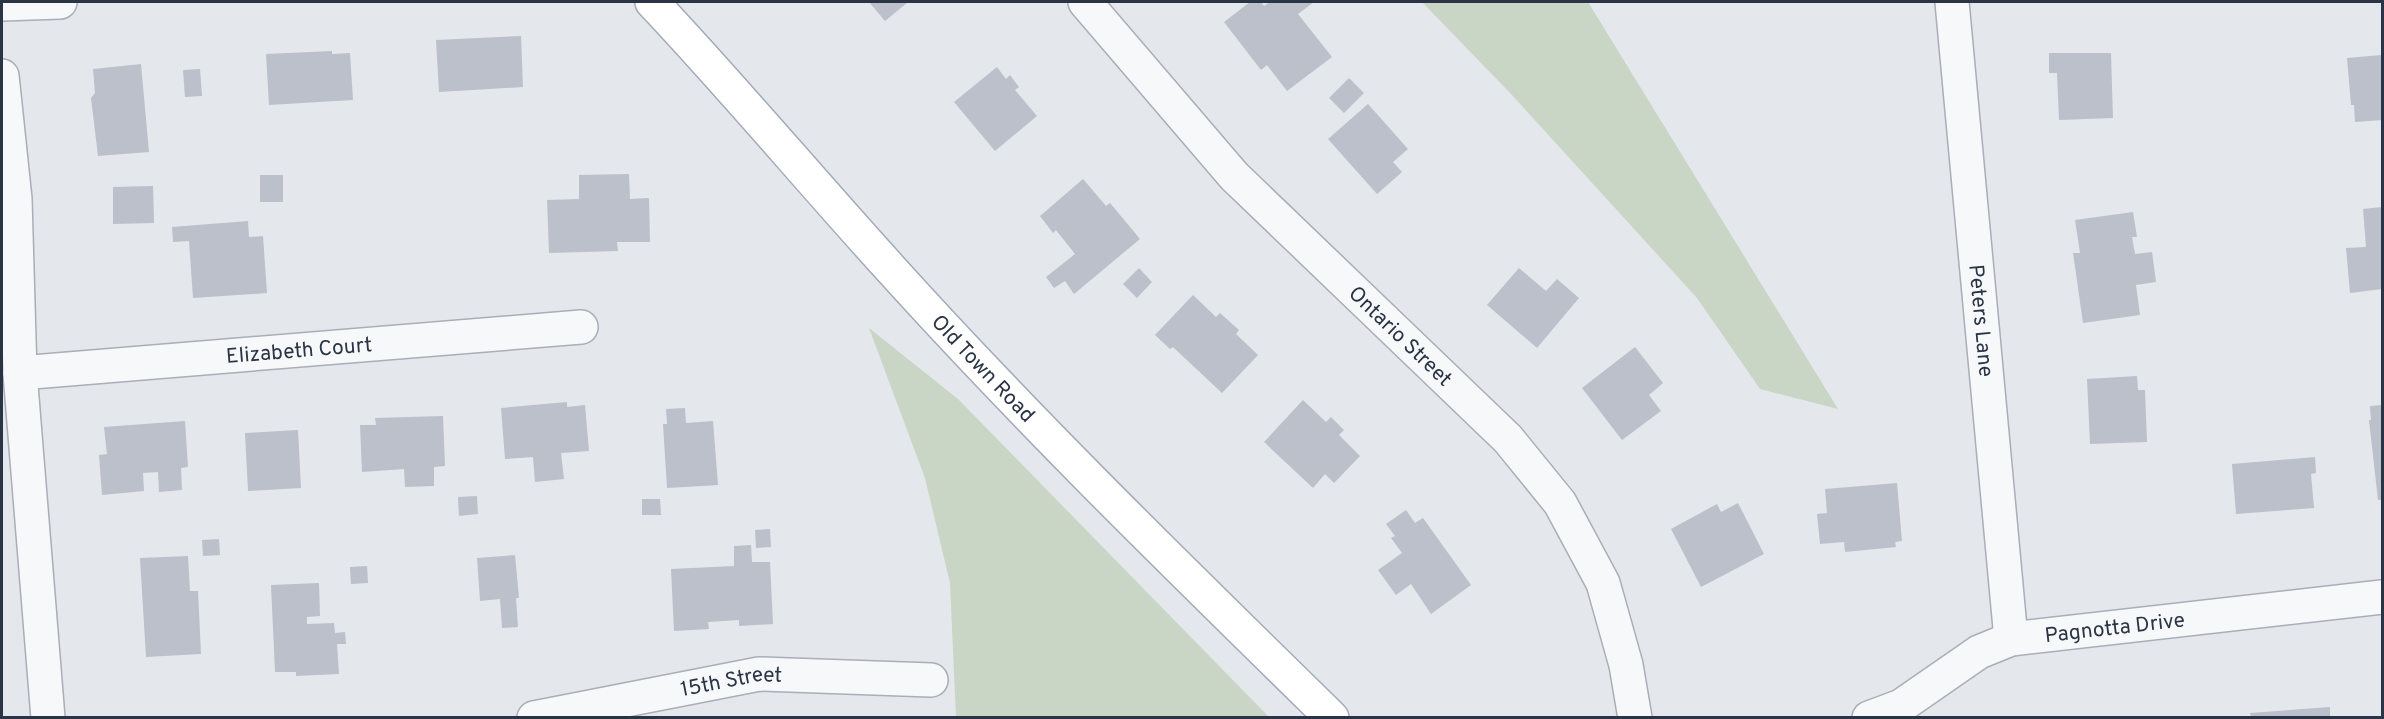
<svg xmlns="http://www.w3.org/2000/svg" width="2384" height="719" font-family="Overpass,sans-serif">
	<style>
		.green { fill: #c9d6c5 }
		.building { fill: #bbc0ca }
		.lines { fill: none; stroke-linecap: round; stroke-linejoin: round }
		.minor-casing { stroke: #a9aeb7; stroke-width: 36 }
		.major-casing { stroke: #a3abb8; stroke-width: 36 }
		.minor { stroke: #f7f8fa; stroke-width: 33 }
		.major { stroke: #fff; stroke-width: 33 }
		.labels { text-anchor: middle; stroke-width: 4.5; stroke-linejoin: round; paint-order: stroke }
		.street-label { font-size: 21px; fill: #2b3445; stroke: #f4f6f9 }
	</style>
	<rect width="100%" height="100%" fill="#e4e7ec"/>
	<g class="green">
		<polygon points="1422,2 1588,2 1838,409 1760,389 1697,298 1512,95"/>
		<polygon points="869,328 958,399 1269,717 956,717 950,583 925,478"/>
	</g>
	<g class="building">
		<polygon points="869,2 908,2 885,21"/>
		<polygon points="1250,2 1261,2 1264,6 1270,2 1314,2 1298,14 1332,57 1287,91 1267,65 1261,70 1224,22"/>
		<polygon points="521,36 523,87 439,92 436,40"/>
		<polygon points="332,51 332,54 350,53 353,100 269,105 266,54"/>
		<polygon points="2049,53 2111,53 2113,118 2059,120 2057,73 2049,73"/>
		<polygon points="2382,55 2382,120 2355,122 2354,105 2351,105 2347,58"/>
		<polygon points="141,64 149,152 98,156 91,98 95,93 93,69"/>
		<polygon points="997,67 1006,79 1010,75 1019,87 1015,90 1037,116 995,151 954,102"/>
		<polygon points="200,69 202,96 185,97 183,70"/>
		<polygon points="1349,78 1364,93 1344,113 1329,98"/>
		<polygon points="1368,104 1408,149 1393,162 1402,172 1377,194 1328,139"/>
		<polygon points="629,174 630,199 649,198 650,242 617,242 618,251 549,253 547,200 579,199 579,175"/>
		<rect x="260" y="175" width="23" height="27"/>
		<polygon points="1083,179 1106,206 1110,203 1140,239 1074,294 1065,281 1054,288 1046,277 1075,254 1056,230 1053,233 1040,216"/>
		<polygon points="153,186 154,223 113,224 113,187"/>
		<polygon points="2382,207 2382,289 2350,293 2346,248 2366,247 2363,209"/>
		<polygon points="2133,212 2137,237 2132,237 2135,254 2152,252 2156,282 2136,285 2140,315 2083,323 2073,253 2080,253 2075,220"/>
		<polygon points="248,221 249,237 263,236 267,293 193,298 189,241 173,242 172,227"/>
		<polygon points="1139,268 1152,282 1137,298 1123,284"/>
		<polygon points="1519,268 1546,291 1557,279 1579,298 1537,348 1487,305"/>
		<polygon points="1193,295 1216,317 1220,313 1239,330 1236,334 1258,355 1222,393 1173,347 1170,349 1155,335"/>
		<polygon points="1635,347 1663,383 1649,395 1661,411 1622,440 1582,388"/>
		<polygon points="2137,376 2138,390 2145,390 2147,442 2090,444 2087,379"/>
		<polygon points="1303,400 1326,422 1331,417 1344,430 1339,435 1360,456 1334,483 1325,474 1313,488 1264,442"/>
		<polygon points="567,402 567,407 585,405 589,451 561,453 564,479 535,482 533,457 505,459 501,408"/>
		<polygon points="2382,405 2382,500 2378,500 2369,420 2371,420 2370,406"/>
		<polygon points="685,408 686,423 713,421 718,485 667,488 663,424 667,424 666,409"/>
		<polygon points="443,416 445,466 434,467 434,486 405,487 404,469 362,472 360,425 376,425 375,418"/>
		<polygon points="185,421 188,467 181,468 182,490 159,492 158,472 143,473 144,491 102,495 99,455 107,454 104,427"/>
		<polygon points="298,430 301,488 248,491 245,433"/>
		<polygon points="2315,457 2316,473 2311,474 2314,508 2236,514 2232,464"/>
		<polygon points="1897,483 1902,541 1895,542 1896,547 1845,552 1844,542 1820,544 1817,514 1827,513 1825,489"/>
		<polygon points="477,496 478,514 459,516 458,497"/>
		<polygon points="642,499 660,499 661,515 642,515"/>
		<polygon points="1738,503 1764,554 1701,587 1671,529 1717,504 1721,512"/>
		<polygon points="1406,510 1415,523 1423,518 1471,585 1431,614 1411,584 1396,595 1378,570 1402,553 1391,538 1395,536 1386,524"/>
		<polygon points="770,529 771,547 756,548 755,530"/>
		<polygon points="219,539 220,555 203,556 202,540"/>
		<polygon points="751,545 752,562 770,562 773,624 739,626 739,620 708,622 709,629 674,631 671,569 734,566 734,546"/>
		<polygon points="515,555 519,598 516,598 518,627 502,628 500,599 480,601 477,558"/>
		<polygon points="188,556 190,591 198,591 201,654 146,657 140,558"/>
		<polygon points="367,566 368,583 351,584 350,567"/>
		<polygon points="319,583 320,616 307,617 307,624 334,623 335,633 345,632 346,644 337,644 339,674 296,676 296,672 275,672 271,585"/>
		<polygon points="2330,707 2330,718 2251,718 2250,713"/>
	</g>
	<g class="lines">
		<defs>
			<g id="minor">
				<path id="s1" d="M1085,2L1234,176L1508,439L1560,503L1603,583L1626,665L1635,718"/>
				<path id="s2" d="M1952,2L2011,639"/>
				<polyline points="2,4 60,2"/>
				<polyline points="2,76 15,199 20,373 48,718"/>
				<path id="s3" d="M20,373L581,327"/>
				<path id="s4" d="M534,718L759,674L931,680"/>
				<path id="s5" d="M1869,718L1901,706L1979,652L2011,639L2382,597"/>
			</g>
			<g id="major">
				<path id="s6" d="M652,2C734,89 810,180 890,268C1031,424 1182,571 1332,718"/>
			</g>
		</defs>
		<use href="#minor" class="minor-casing"/>
		<use href="#major" class="major-casing"/>
		<use href="#minor" class="minor"/>
		<use href="#major" class="major"/>
	</g>
	<g class="labels">
		<g class="street-label">
			<text dy="7" stroke="none"><textPath href="#s2" startOffset="320">Peters Lane</textPath></text>
			<text dy="7" stroke="none"><textPath href="#s1" startOffset="460">Ontario Street</textPath></text>
			<text dy="7" stroke="none"><textPath href="#s3" startOffset="280">Elizabeth Court</textPath></text>
			<text dy="7" stroke="none"><textPath href="#s6" startOffset="494">Old Town Road</textPath></text>
			<text dy="7" stroke="none"><textPath href="#s5" startOffset="268">Pagnotta Drive</textPath></text>
			<text dy="7" stroke="none"><textPath href="#s4" startOffset="201">15th Street</textPath></text>
		</g>
	</g>
	<rect width="2384" height="719" fill="none" stroke="#2b3445" stroke-width="6"/>
</svg>
